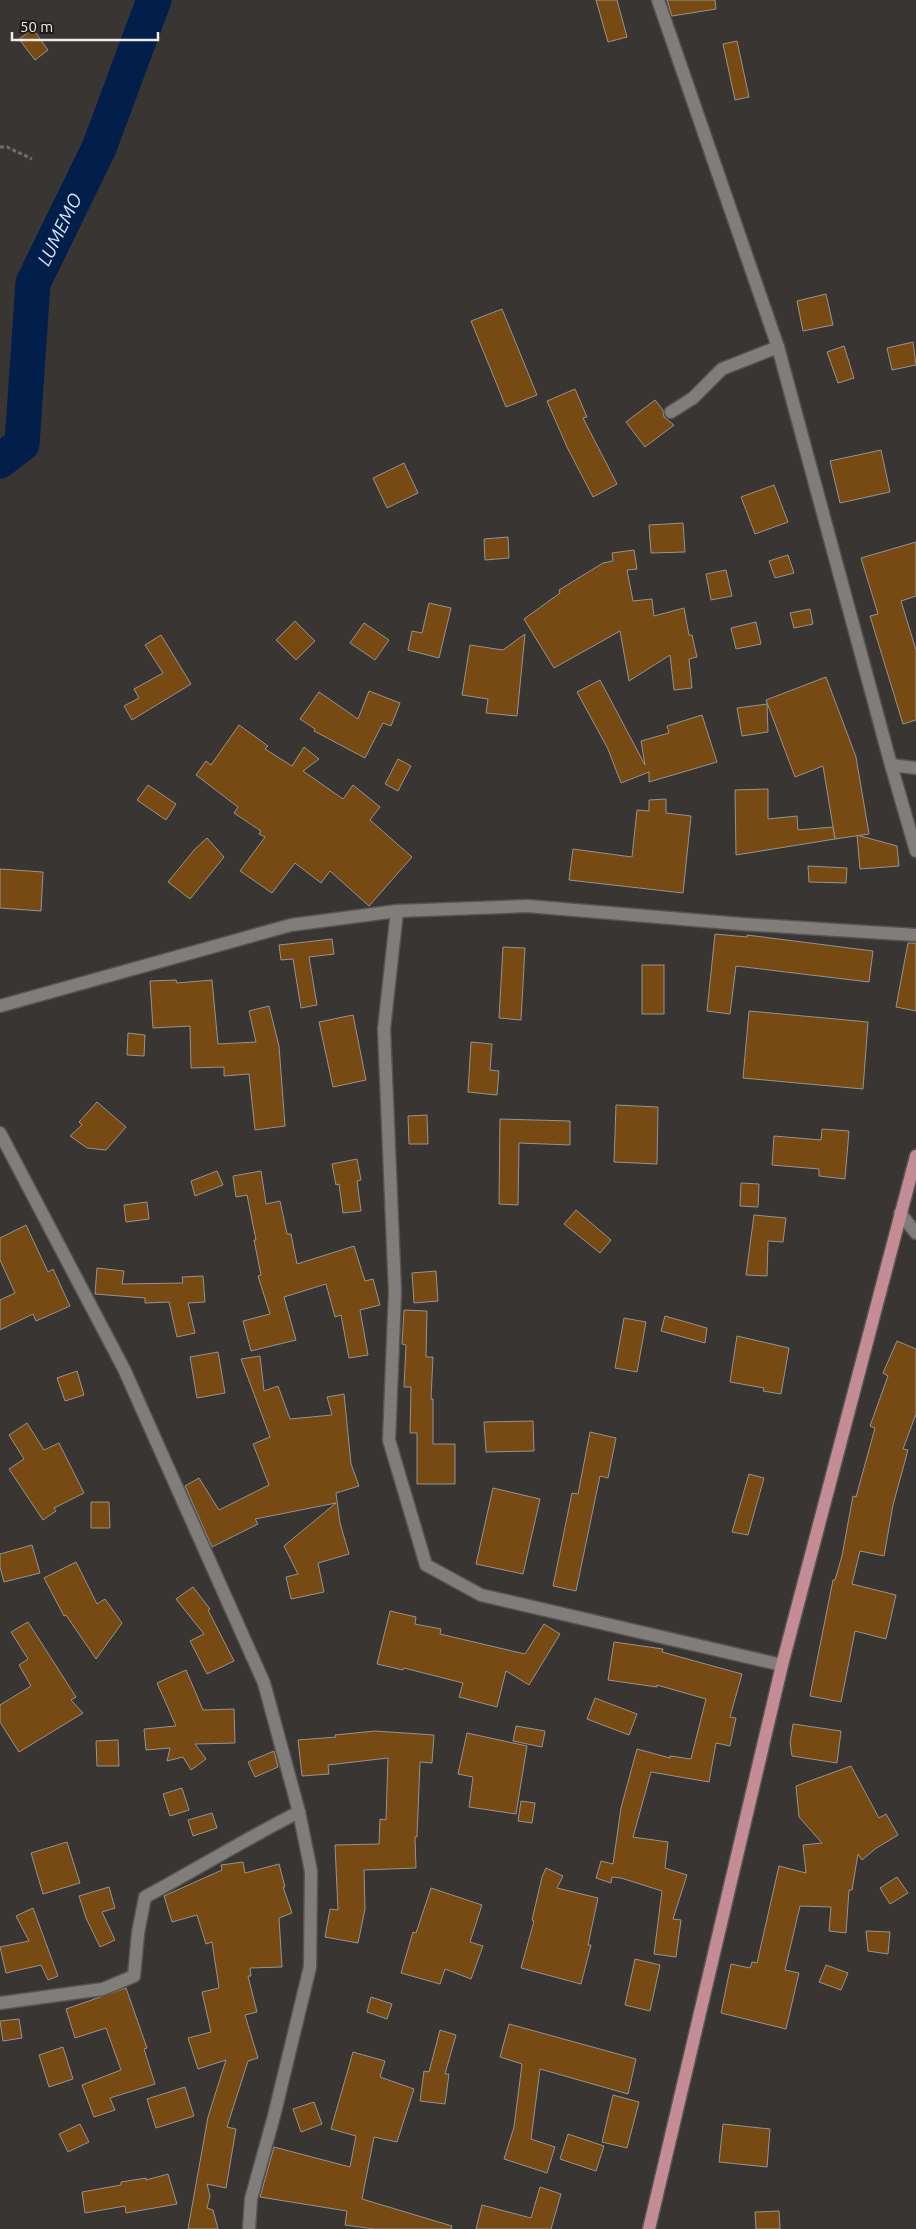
<svg xmlns="http://www.w3.org/2000/svg" width="916" height="2229" font-family="Ubuntu,sans-serif">
	<style>
		.lines { fill: none; stroke-linecap: round; stroke-linejoin: round }
		.river { stroke: #021e4b; stroke-width: 35 }
		.building { fill: #764a12; stroke: #979390 }
		.minor-casing { stroke: #565350; stroke-width: 15 }
		.major-casing { stroke: #565350; stroke-width: 15 }
		.path { stroke: #706d6a; stroke-width: 3; stroke-dasharray: 4 2.5; stroke-linecap: butt }
		.minor { stroke: #807d7a; stroke-width: 12 }
		.major { stroke: #c48c94; stroke-width: 12 }
		.labels { text-anchor: middle; stroke-width: 4; stroke-linejoin: round; paint-order: stroke }
		.water-label { font-size: 19px; font-style: italic; fill: #d7e3f5; stroke: #1e1d1c }
	</style>
	<rect width="100%" height="100%" fill="#383532"/>
	<g class="lines">
		<path class="river" id="s1" d="M0,461L22,444L33,283L99,148L154,0"/>
	</g>
	<g class="building">
		<polygon points="596,0 617,0 627,37 608,42"/>
		<polygon points="667,0 715,0 716,9 672,16"/>
		<polygon points="33,29 48,50 35,60 19,39"/>
		<polygon points="737,41 749,97 735,100 723,44"/>
		<polygon points="826,294 833,325 803,331 797,301"/>
		<polygon points="502,309 537,395 506,407 471,321"/>
		<polygon points="913,342 916,365 892,370 887,348"/>
		<polygon points="844,346 854,378 838,383 827,352"/>
		<polygon points="575,389 587,417 583,418 617,484 593,497 567,447 547,401"/>
		<polygon points="655,400 663,410 664,417 674,425 645,447 626,422"/>
		<polygon points="881,450 890,492 840,503 830,461"/>
		<polygon points="404,463 418,493 387,508 373,478"/>
		<polygon points="774,485 788,522 755,534 741,497"/>
		<polygon points="683,523 685,552 651,553 649,525"/>
		<polygon points="508,537 509,558 485,560 484,539"/>
		<polygon points="916,542 916,596 901,601 916,650 916,720 903,724 870,616 878,614 861,558"/>
		<polygon points="634,550 637,569 627,570 633,601 652,599 654,616 684,608 689,635 692,635 697,657 689,659 692,688 674,690 670,655 629,681 620,631 554,668 524,619 560,593 559,590 603,563 613,561 612,553"/>
		<polygon points="788,555 794,573 775,578 769,561"/>
		<polygon points="726,570 732,596 711,600 706,574"/>
		<polygon points="429,603 451,608 439,658 408,650 412,631 422,633"/>
		<polygon points="810,609 813,624 794,628 790,613"/>
		<polygon points="295,621 315,641 296,660 276,640"/>
		<polygon points="756,622 761,644 736,649 731,628"/>
		<polygon points="364,623 389,640 375,660 350,643"/>
		<polygon points="525,634 517,716 486,713 488,699 462,695 470,645 503,650"/>
		<polygon points="161,635 191,684 132,720 124,706 139,698 134,689 163,673 145,645"/>
		<polygon points="826,677 856,757 869,834 835,839 823,766 795,777 766,700"/>
		<polygon points="600,680 645,765 641,741 669,733 667,726 702,715 717,762 649,782 649,772 621,783 608,749 577,692"/>
		<polygon points="369,691 400,703 391,726 383,723 365,758 314,731 315,729 300,719 319,692 358,719"/>
		<polygon points="767,704 768,732 742,736 737,708"/>
		<polygon points="239,725 268,746 265,749 292,766 304,747 319,759 303,771 343,799 353,785 380,807 370,820 412,857 369,906 330,871 321,883 295,863 272,893 240,871 265,837 259,834 261,831 234,813 238,807 196,775 206,761 211,765"/>
		<polygon points="398,759 411,766 398,791 385,784"/>
		<polygon points="148,785 176,804 166,820 137,800"/>
		<polygon points="768,789 768,819 797,816 798,830 833,827 835,839 736,855 735,790"/>
		<polygon points="666,799 666,813 691,816 683,893 569,880 573,849 632,857 637,810 649,811 649,800"/>
		<polygon points="857,835 897,846 899,866 860,869"/>
		<polygon points="207,838 224,857 190,899 168,882 195,849"/>
		<polygon points="808,866 847,868 846,883 809,882"/>
		<polygon points="0,869 43,872 41,911 0,908"/>
		<polygon points="715,934 747,937 747,935 873,951 869,982 736,966 730,1014 707,1011"/>
		<polygon points="332,939 334,954 309,957 317,1005 301,1008 293,959 281,960 279,945"/>
		<polygon points="908,943 916,943 916,1011 896,1007"/>
		<polygon points="503,947 525,948 521,1020 499,1018"/>
		<rect x="642" y="965" width="22" height="49"/>
		<polygon points="176,980 177,983 212,980 218,1044 256,1042 249,1011 269,1006 279,1046 285,1126 255,1130 249,1074 224,1076 224,1067 191,1068 190,1026 153,1028 150,981"/>
		<polygon points="749,1011 868,1022 863,1089 743,1078"/>
		<polygon points="353,1015 366,1080 333,1087 319,1022"/>
		<polygon points="128,1033 145,1035 144,1056 127,1055"/>
		<polygon points="471,1042 492,1044 490,1070 499,1071 497,1095 468,1092"/>
		<polygon points="97,1102 126,1127 106,1150 87,1148 70,1136 82,1125 79,1122"/>
		<polygon points="616,1105 658,1107 657,1164 614,1162"/>
		<polygon points="427,1115 428,1144 409,1144 408,1116"/>
		<polygon points="500,1119 570,1121 570,1145 519,1143 518,1205 499,1204"/>
		<polygon points="822,1129 849,1131 845,1179 819,1176 819,1169 772,1165 774,1136 821,1140"/>
		<polygon points="357,1159 361,1180 357,1181 361,1211 343,1213 339,1184 336,1185 332,1164"/>
		<polygon points="217,1171 223,1185 195,1196 191,1181"/>
		<polygon points="261,1171 266,1204 280,1201 287,1234 291,1234 297,1264 354,1246 365,1281 373,1279 380,1305 360,1310 368,1355 349,1358 341,1315 335,1317 326,1284 284,1297 296,1340 251,1351 243,1321 270,1314 258,1276 261,1275 254,1240 256,1240 247,1195 236,1197 233,1176"/>
		<polygon points="741,1183 759,1184 758,1207 740,1206"/>
		<polygon points="147,1202 149,1219 126,1222 124,1205"/>
		<polygon points="576,1210 611,1240 600,1253 564,1224"/>
		<polygon points="754,1215 786,1218 783,1242 768,1241 767,1276 746,1275"/>
		<polygon points="26,1225 48,1272 53,1269 70,1306 36,1321 33,1314 0,1330 0,1300 15,1293 0,1260 0,1238"/>
		<polygon points="97,1268 124,1271 122,1284 183,1283 182,1277 203,1276 205,1302 188,1303 195,1333 177,1337 169,1302 145,1303 145,1298 95,1294"/>
		<polygon points="436,1271 438,1301 414,1303 412,1273"/>
		<polygon points="404,1310 427,1311 426,1357 433,1357 431,1399 433,1399 433,1444 455,1444 455,1484 417,1484 417,1433 410,1433 411,1387 404,1387 406,1345 402,1344"/>
		<polygon points="665,1316 707,1328 705,1343 661,1331"/>
		<polygon points="624,1318 646,1322 637,1372 615,1368"/>
		<polygon points="737,1336 789,1348 781,1394 763,1391 764,1388 730,1382"/>
		<polygon points="897,1341 916,1349 916,1414 903,1449 908,1450 893,1505 884,1556 860,1551 852,1584 896,1595 886,1639 855,1631 841,1702 810,1696 833,1580 835,1580 842,1556 853,1496 856,1497 875,1428 870,1426 888,1376 883,1373"/>
		<polygon points="218,1352 225,1393 197,1398 190,1357"/>
		<polygon points="260,1356 264,1391 278,1386 290,1419 332,1415 327,1397 344,1394 351,1464 359,1486 336,1493 340,1523 349,1554 318,1563 324,1592 291,1599 286,1577 298,1574 284,1546 336,1503 255,1519 258,1524 212,1547 185,1486 199,1478 219,1510 269,1485 253,1444 270,1437 241,1359"/>
		<polygon points="77,1371 84,1395 65,1401 57,1378"/>
		<polygon points="533,1421 534,1451 486,1452 484,1422"/>
		<polygon points="27,1423 44,1450 59,1443 84,1493 54,1508 56,1511 43,1520 9,1469 24,1459 9,1435"/>
		<polygon points="590,1432 616,1438 608,1478 600,1476 576,1591 553,1586 572,1493 578,1494"/>
		<polygon points="749,1474 764,1478 748,1535 732,1532"/>
		<polygon points="493,1488 540,1499 523,1574 476,1564"/>
		<polygon points="91,1502 109,1502 110,1528 91,1528"/>
		<polygon points="32,1545 40,1573 4,1582 0,1567 0,1554"/>
		<polygon points="76,1562 97,1604 105,1599 122,1623 96,1659 66,1615 64,1616 44,1578"/>
		<polygon points="193,1587 210,1609 208,1610 234,1661 207,1674 190,1641 204,1634 176,1599"/>
		<polygon points="390,1611 416,1617 415,1624 441,1629 440,1634 525,1654 544,1624 560,1634 529,1685 506,1671 497,1707 459,1697 463,1683 404,1668 403,1670 377,1664"/>
		<polygon points="28,1622 76,1697 71,1700 83,1713 19,1752 0,1722 0,1705 31,1686 19,1665 28,1659 11,1632"/>
		<polygon points="614,1642 663,1649 662,1652 742,1674 730,1717 736,1718 730,1746 716,1743 709,1782 651,1772 633,1837 668,1842 665,1868 687,1875 673,1919 681,1920 676,1957 654,1954 662,1891 621,1878 612,1877 611,1883 596,1878 601,1861 613,1864 621,1808 637,1749 670,1758 670,1756 691,1759 706,1699 657,1685 657,1687 608,1680"/>
		<polygon points="186,1670 203,1710 234,1709 235,1743 195,1744 206,1759 191,1770 183,1757 167,1761 170,1748 146,1750 144,1729 176,1726 157,1683"/>
		<polygon points="595,1698 637,1714 629,1735 587,1719"/>
		<polygon points="793,1724 841,1731 837,1763 792,1756 790,1743"/>
		<polygon points="516,1726 545,1731 542,1747 513,1741"/>
		<polygon points="375,1731 434,1735 432,1763 420,1762 417,1837 415,1837 416,1868 364,1870 365,1909 358,1943 325,1937 330,1909 338,1910 335,1845 379,1844 380,1819 386,1820 388,1758 328,1765 329,1774 302,1776 298,1740 336,1737 335,1735"/>
		<polygon points="467,1733 527,1746 516,1814 469,1807 473,1777 458,1774"/>
		<polygon points="118,1740 119,1766 97,1766 96,1741"/>
		<polygon points="274,1751 278,1767 255,1777 248,1762"/>
		<polygon points="851,1766 879,1818 886,1814 898,1835 875,1849 862,1860 858,1854 852,1890 849,1890 846,1933 829,1931 831,1907 800,1906 785,1970 799,1973 786,2029 721,2013 731,1964 750,1968 752,1962 757,1963 779,1866 806,1873 803,1845 822,1843 799,1817 796,1786"/>
		<polygon points="182,1788 189,1810 170,1816 163,1794"/>
		<polygon points="521,1801 535,1803 532,1823 518,1821"/>
		<polygon points="212,1813 217,1828 193,1836 188,1820"/>
		<polygon points="67,1842 80,1883 43,1894 31,1853"/>
		<polygon points="243,1862 245,1873 279,1864 285,1887 283,1887 292,1913 279,1918 282,1967 250,1968 251,1976 248,1976 257,2012 245,2015 258,2058 248,2061 227,2127 236,2129 226,2188 207,2184 210,2196 207,2208 213,2210 218,2229 188,2229 208,2117 226,2060 198,2069 188,2038 211,2032 202,1992 219,1988 212,1942 206,1944 197,1915 172,1922 164,1896 222,1870 221,1865"/>
		<polygon points="546,1868 563,1876 557,1888 598,1898 588,1945 591,1945 581,1984 521,1968 534,1921 532,1920 542,1877"/>
		<polygon points="897,1877 908,1893 890,1904 880,1888"/>
		<polygon points="109,1887 115,1908 102,1912 115,1940 100,1947 86,1918 79,1896"/>
		<polygon points="431,1888 482,1905 470,1942 483,1946 471,1979 445,1969 440,1984 401,1973 413,1932 416,1933"/>
		<polygon points="33,1908 58,1976 48,1980 41,1965 6,1973 0,1947 29,1941 16,1916"/>
		<polygon points="866,1931 890,1932 888,1954 868,1951"/>
		<polygon points="635,1959 660,1965 650,2011 625,2005"/>
		<polygon points="826,1965 848,1973 841,1990 819,1982"/>
		<polygon points="126,1988 147,2048 144,2049 155,2084 110,2098 115,2110 94,2117 82,2085 121,2070 106,2028 75,2038 66,2009"/>
		<polygon points="371,1997 392,2004 387,2019 367,2012"/>
		<polygon points="19,2019 22,2038 3,2041 0,2021"/>
		<polygon points="509,2024 636,2059 628,2094 540,2069 531,2139 555,2147 547,2173 504,2159 514,2127 522,2064 500,2057"/>
		<polygon points="440,2030 456,2035 445,2074 449,2074 445,2104 420,2101 424,2071 429,2072"/>
		<polygon points="63,2047 73,2079 49,2087 39,2055"/>
		<polygon points="353,2052 385,2061 380,2077 414,2089 397,2142 374,2137 362,2199 452,2226 451,2229 374,2229 345,2225 347,2211 260,2197 274,2147 350,2167 356,2136 331,2129"/>
		<polygon points="185,2087 194,2116 156,2128 147,2099"/>
		<polygon points="613,2095 639,2102 627,2148 602,2142"/>
		<polygon points="314,2102 322,2124 301,2132 293,2109"/>
		<polygon points="80,2124 89,2142 68,2152 59,2134"/>
		<polygon points="723,2124 770,2129 767,2167 719,2162"/>
		<polygon points="568,2134 604,2146 596,2171 560,2159"/>
		<polygon points="168,2174 177,2204 126,2213 125,2206 85,2213 82,2192 121,2185 121,2182 146,2178 146,2180"/>
		<polygon points="540,2187 561,2194 551,2229 476,2229 482,2205 531,2218"/>
		<polygon points="779,2211 780,2229 756,2229 755,2212"/>
	</g>
	<g class="lines">
		<defs>
			<g id="minor">
				<polyline points="658,0 778,347 891,765 916,851"/>
				<polyline points="671,412 693,398 722,369 778,347"/>
				<polyline points="891,765 916,768"/>
				<polyline points="397,911 384,1029 395,1292 389,1440 426,1565 481,1595 782,1665"/>
				<polyline points="0,1006 291,925 397,911 527,906 741,924 916,935"/>
				<polyline points="0,1133 124,1369 264,1683 299,1812 311,1871 310,1967 274,2116 251,2199 249,2229"/>
				<polyline points="900,1213 916,1233"/>
				<path d="M0,2003L103,1989L134,1976L138,1933L145,1897C197,1869 247,1838 299,1812"/>
			</g>
			<polyline id="major" points="649,2229 782,1665 916,1156"/>
		</defs>
		<use href="#minor" class="minor-casing"/>
		<use href="#major" class="major-casing"/>
		<polyline class="path" points="0,147 7,147 32,159"/>
		<use href="#minor" class="minor"/>
		<use href="#major" class="major"/>
	</g>
	<g class="labels">
		<g class="water-label">
			<text dy="7" stroke="none"><textPath href="#s1" startOffset="249">LUMEMO</textPath></text>
		</g>
	</g>
	<path d="M12 32v8h146v-8" fill="none" stroke="#efedeb" stroke-width="2.5"/>
	<text x="20" y="32" font-size="15" fill="#efedeb" stroke="#1e1d1c" stroke-width="4" paint-order="stroke">50 m</text>
</svg>
